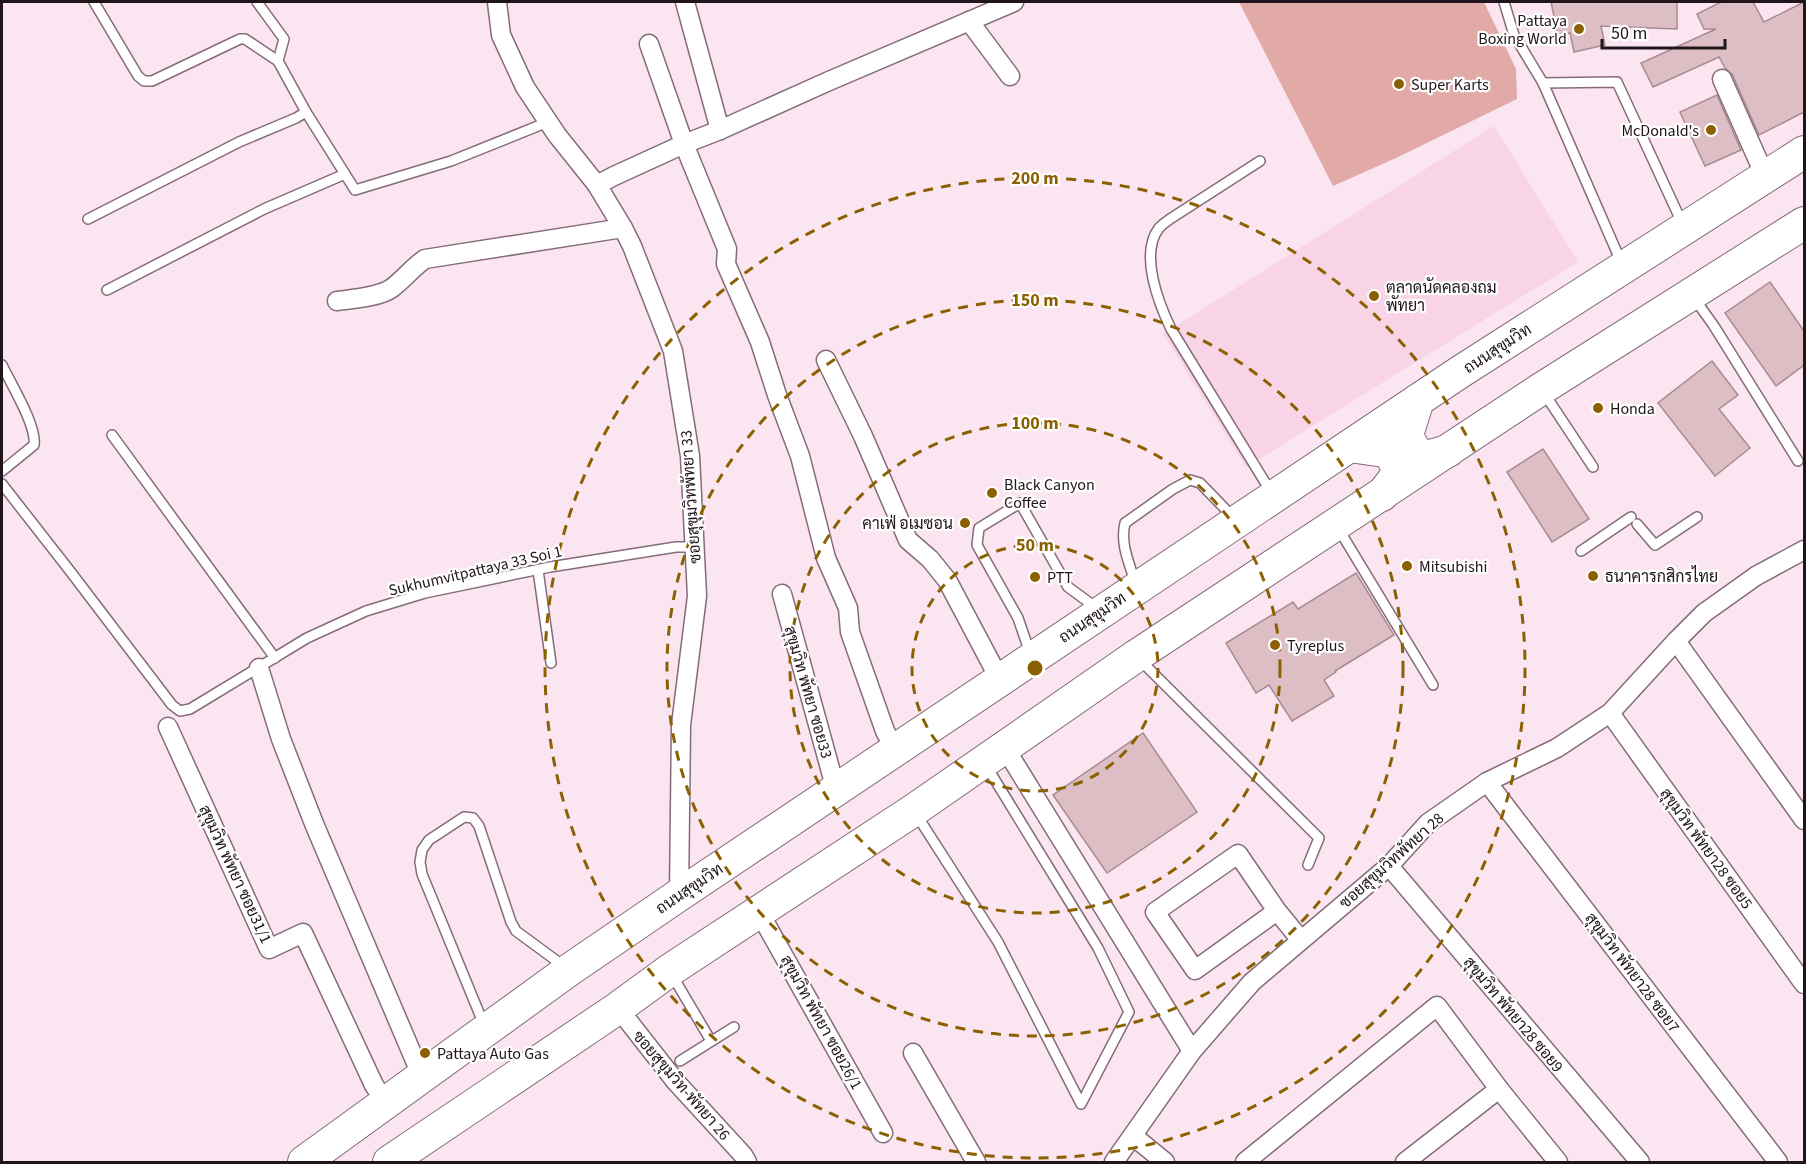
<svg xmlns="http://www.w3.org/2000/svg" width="1806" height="1164" font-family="'Source Sans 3',Sarabun,sans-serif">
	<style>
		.built { fill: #f8d4e6 }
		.green { fill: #e2aaa6 }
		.building { fill: #ddbec4; stroke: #a88b91; stroke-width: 1.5 }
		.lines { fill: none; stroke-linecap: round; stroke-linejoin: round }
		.lane-casing { stroke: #846c78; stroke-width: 12 }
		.street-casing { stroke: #846c78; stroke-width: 21 }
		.highway-casing { stroke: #846c78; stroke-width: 34 }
		.lane { stroke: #fff; stroke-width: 9 }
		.street { stroke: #fff; stroke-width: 18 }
		.highway { stroke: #fff; stroke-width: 32 }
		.ring { fill: none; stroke: #8b6001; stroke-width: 3; stroke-dasharray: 10 8 }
		.poi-dot { fill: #8b6001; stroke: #fff; stroke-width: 2 }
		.labels { text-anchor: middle; stroke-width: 4.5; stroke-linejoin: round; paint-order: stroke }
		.poi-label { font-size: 16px; fill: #1f151a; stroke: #fff; text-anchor: start }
		.street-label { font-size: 16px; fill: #1f151a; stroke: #fff }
		.centre { fill: #8b6001; stroke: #fff; stroke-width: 3 }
		.ring-label { font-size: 18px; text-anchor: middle; font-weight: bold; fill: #8b6001; stroke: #fff; stroke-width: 4.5; stroke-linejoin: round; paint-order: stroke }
	</style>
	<rect width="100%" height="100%" fill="#fbe5f0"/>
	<polygon class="built" points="1494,126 1578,262 1246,467 1163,334"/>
	<polygon class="green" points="1239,2 1484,2 1516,69 1517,99 1396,158 1333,186"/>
	<g class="building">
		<polygon points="1551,2 1677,2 1677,29 1601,26 1605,45 1574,52 1570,33 1558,36"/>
		<polygon points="1721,2 1753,2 1764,22 1804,2 1804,112 1759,135 1732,74 1725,68 1719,57 1653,87 1641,63 1716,29 1704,29 1697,14"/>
		<polygon points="1717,95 1741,150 1705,166 1680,112"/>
		<polygon points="1770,282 1804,331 1804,365 1776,386 1725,313"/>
		<polygon points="1712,361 1738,395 1719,409 1750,448 1715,476 1658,403"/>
		<polygon points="1543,449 1589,519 1552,542 1507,472"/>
		<polygon points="1356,573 1394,635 1335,671 1336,672 1324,680 1334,696 1292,721 1269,685 1256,693 1226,643 1293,602 1298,609"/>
		<polygon points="1143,733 1197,812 1107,873 1053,795"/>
	</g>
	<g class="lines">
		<defs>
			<g id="lane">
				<polyline points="94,2 138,76 144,81 152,81 240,39 245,39 278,61"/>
				<polyline points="257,2 284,39 278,61 306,112 355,190 451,161 548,122"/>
				<polyline points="1504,2 1514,35 1543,83 1622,264"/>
				<polyline points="1543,83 1617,82 1683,225"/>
				<path d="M1260,161L1170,219C1167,221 1162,225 1159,228C1139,254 1159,304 1171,329L1271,492"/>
				<polyline points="88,219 239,142 296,118 306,112"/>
				<polyline points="107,290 264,209 345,174"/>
				<polyline points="1694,298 1714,326 1798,461"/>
				<path d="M2,365C11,384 37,426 34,445L2,471"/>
				<polyline points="1544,393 1593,467"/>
				<polyline points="112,435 275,658"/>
				<polyline points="2,484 70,571 172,705 180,711 190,709 307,638 366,611 425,593 550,567 676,547 694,547"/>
				<polyline points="1637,524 1655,545 1697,517"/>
				<polyline points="1338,528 1433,685"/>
				<polyline points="1581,551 1631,517"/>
				<polyline points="538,570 551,663"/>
				<path d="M1135,582C1129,562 1120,544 1125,523L1173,489L1190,480L1200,483L1234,518"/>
				<polyline points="1030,653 1018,618 977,545 979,528 1020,503 1068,587 1098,609"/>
				<polyline points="1139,659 1319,838 1308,865"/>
				<polyline points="916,814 998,942 1081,1104 1129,1012 1098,948 987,767"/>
				<polyline points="672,975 711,1041"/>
				<polyline points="484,1025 422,874 420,862 422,850 429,840 464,817 473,818 479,826 511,922 516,931 565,967"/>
				<polyline points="680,1061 734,1027"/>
			</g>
			<g id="street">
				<polyline points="497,2 501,35 525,87 557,135 597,185 623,228 632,246 673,351 690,456 697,596 681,725 679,895"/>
				<polyline points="685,2 720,130"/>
				<polyline points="969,21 1010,76"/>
				<polyline points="649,44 684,144 727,249 726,264 760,342 777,395 800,456 826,558 848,608 850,632 885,731 895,750"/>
				<polyline points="1722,79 1765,176"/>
				<polyline points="597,185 614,176 684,144 720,130 829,81 1014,2"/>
				<path d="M337,301C352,299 380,297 392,288C404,279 413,267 425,259L623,228"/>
				<polyline points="826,360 863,436 908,540 930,559 947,580 1000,680"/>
				<polyline points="782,594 836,790"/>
				<polyline points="1676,641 1804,820"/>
				<polyline points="259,668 281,739 315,826 422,1077"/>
				<polyline points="1610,713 1804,984"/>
				<polyline points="168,727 269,949 303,933 374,1085 386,1103"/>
				<polyline points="1005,748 1192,1051"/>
				<polyline points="1487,782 1778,1162"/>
				<polyline points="1389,866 1640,1162"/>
				<polyline points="1277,911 1195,970 1155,912 1238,854 1277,911 1300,939"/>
				<polyline points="759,912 883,1133"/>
				<polyline points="618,1008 676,1082 743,1155 747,1162"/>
				<polyline points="913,1053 976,1162"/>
				<polyline points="1133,1136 1165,1162"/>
				<polyline points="1114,1162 1192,1051 1252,982 1389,866 1428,823 1487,782 1557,748 1610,713 1676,641 1704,613 1756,576 1804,550"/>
				<polyline points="1245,1162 1437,1006 1499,1089 1558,1162"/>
				<polyline points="1405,1162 1499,1089"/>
			</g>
			<g id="highway">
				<path d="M1418,400L1407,435C1418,461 1425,458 1448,451"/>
				<polyline points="1350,446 1384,451 1392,456 1397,468 1397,475 1382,495"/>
				<polyline points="304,1162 569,970 679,895 1460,372 1804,152"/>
				<polyline points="389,1162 618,1008 670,970 914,810 1136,656 1541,389 1804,223"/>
			</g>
		</defs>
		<use href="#lane" class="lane-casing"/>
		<use href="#street" class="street-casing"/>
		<use href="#highway" class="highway-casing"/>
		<use href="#lane" class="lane"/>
		<use href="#street" class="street"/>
		<use href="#highway" class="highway"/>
	</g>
	<g class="ring">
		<circle cx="1035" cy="668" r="123"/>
		<circle cx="1035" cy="668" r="245"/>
		<circle cx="1035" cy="668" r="368"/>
		<circle cx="1035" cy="668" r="490"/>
	</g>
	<g class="poi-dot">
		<circle cx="1579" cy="29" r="6"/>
		<circle cx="1399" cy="84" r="6"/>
		<circle cx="1711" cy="130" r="6"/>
		<circle cx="1374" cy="296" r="6"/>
		<circle cx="1598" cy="408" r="6"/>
		<circle cx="992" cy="493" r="6"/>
		<circle cx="965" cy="523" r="6"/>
		<circle cx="1407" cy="566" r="6"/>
		<circle cx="1593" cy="576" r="6"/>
		<circle cx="1035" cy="577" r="6"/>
		<circle cx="1275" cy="645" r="6"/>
		<circle cx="425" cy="1053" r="6"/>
	</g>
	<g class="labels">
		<g class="poi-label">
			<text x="1567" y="26" text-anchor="end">Pattaya<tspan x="1567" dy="18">Boxing World</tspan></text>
			<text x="1411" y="90">Super Karts</text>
			<text x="1699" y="136" text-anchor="end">McDonald's</text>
			<text x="1386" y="293">ตลาดนัดคลองถม<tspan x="1386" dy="18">พัทยา</tspan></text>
			<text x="1610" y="414">Honda</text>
			<text x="1004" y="490">Black Canyon<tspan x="1004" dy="18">Coffee</tspan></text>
			<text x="953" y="529" text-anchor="end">คาเฟ่ อเมซอน</text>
			<text x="1419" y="572">Mitsubishi</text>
			<text x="1605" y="582">ธนาคารกสิกรไทย</text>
			<text x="1047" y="583">PTT</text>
			<text x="1287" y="651">Tyreplus</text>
			<text x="437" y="1059">Pattaya Auto Gas</text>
		</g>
		<g class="street-label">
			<text transform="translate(1497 348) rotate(-33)" y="6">ถนนสุขุมวิท</text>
			<text transform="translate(690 497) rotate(-94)" y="6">ซอยสุขุมวิทพัทยา 33</text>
			<text transform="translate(475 570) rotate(-13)" y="6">Sukhumvitpattaya 33 Soi 1</text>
			<text transform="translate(1092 617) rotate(-34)" y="6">ถนนสุขุมวิท</text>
			<text transform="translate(809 692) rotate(74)" y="6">สุขุมวิท พัทยา ซอย33</text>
			<text transform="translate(1707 848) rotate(54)" y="6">สุขุมวิท พัทยา28 ซอย5</text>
			<text transform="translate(1391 860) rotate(-42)" y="6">ซอยสุขุมวิทพัทยา 28</text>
			<text transform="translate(236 874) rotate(65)" y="6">สุขุมวิท พัทยา ซอย31/1</text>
			<text transform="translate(689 888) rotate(-34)" y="6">ถนนสุขุมวิท</text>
			<text transform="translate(1633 972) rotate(53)" y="6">สุขุมวิท พัทยา28 ซอย7</text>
			<text transform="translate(1514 1014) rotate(50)" y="6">สุขุมวิท พัทยา28 ซอย9</text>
			<text transform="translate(822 1022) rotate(61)" y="6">สุขุมวิท พัทยา ซอย26/1</text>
			<text transform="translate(682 1085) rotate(49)" y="6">ซอยสุขุมวิท-พัทยา 26</text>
		</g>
	</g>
	<circle cx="1035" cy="668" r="9" class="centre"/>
	<g class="ring-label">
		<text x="1035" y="184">200 m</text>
		<text x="1035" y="306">150 m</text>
		<text x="1035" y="429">100 m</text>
		<text x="1035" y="551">50 m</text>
	</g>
	<rect width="1806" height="1164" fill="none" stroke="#1f151a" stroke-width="6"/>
	<path d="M1602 39v9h123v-9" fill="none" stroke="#1f151a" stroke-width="3"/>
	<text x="1611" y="39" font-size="18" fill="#1f151a" stroke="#ffffff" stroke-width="4.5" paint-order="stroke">50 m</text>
</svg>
